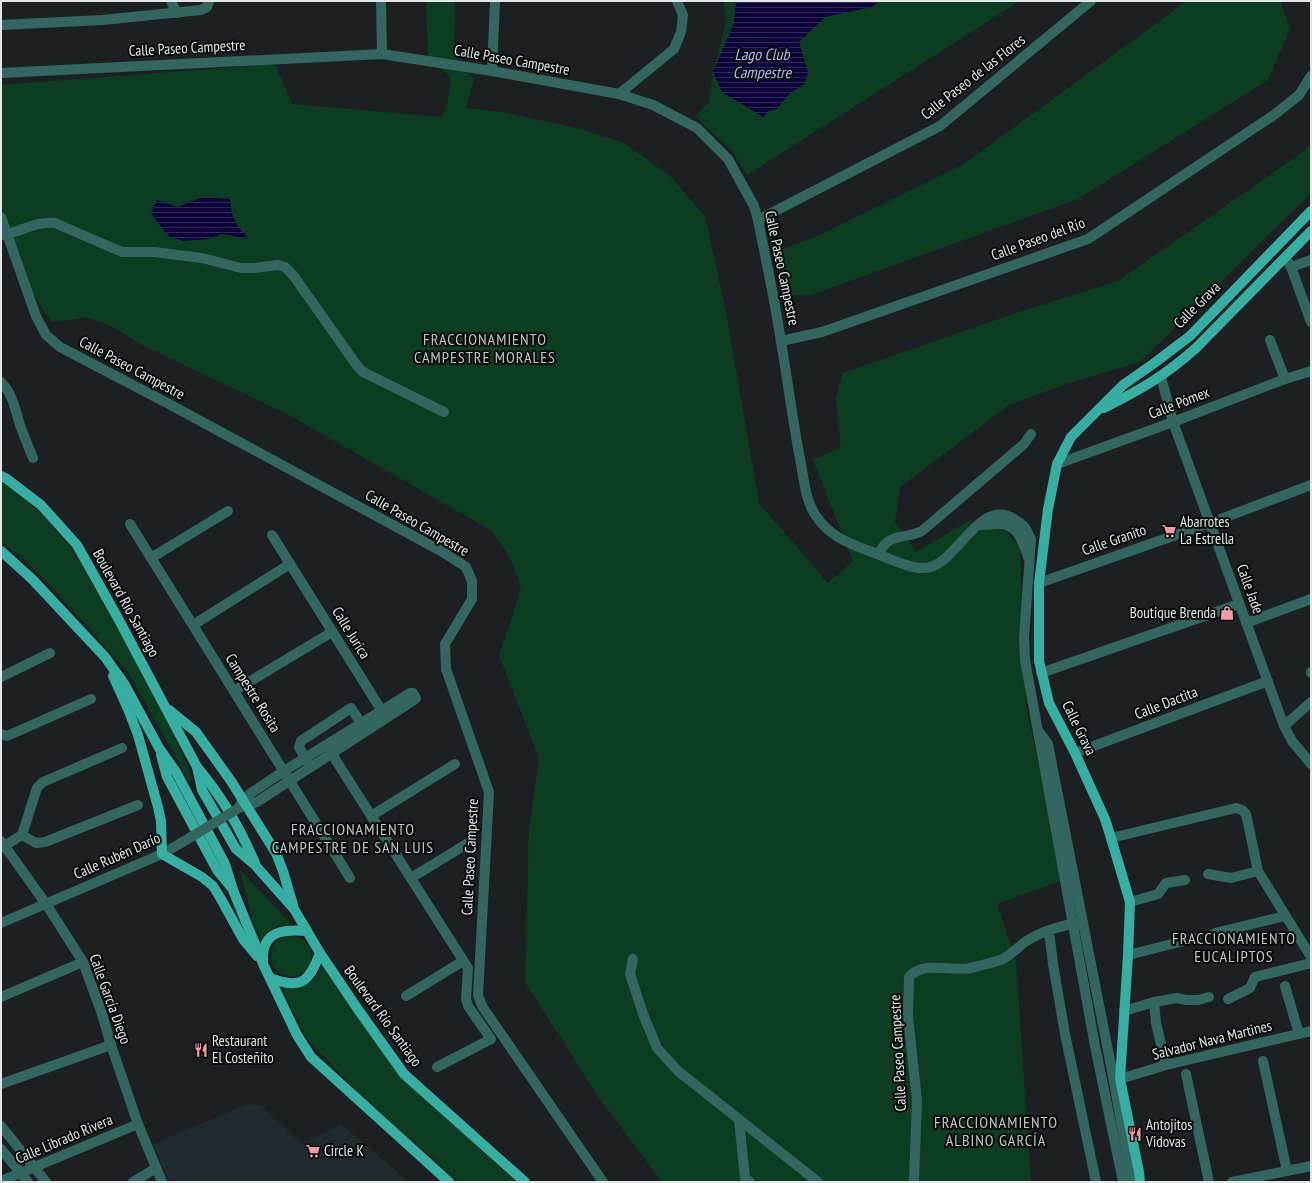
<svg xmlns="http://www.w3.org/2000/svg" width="1312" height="1183" font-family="'PT Sans Narrow',sans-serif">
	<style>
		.built { fill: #202b2e }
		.grass { fill: #0d3d20 }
		.water { fill: url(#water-rules) }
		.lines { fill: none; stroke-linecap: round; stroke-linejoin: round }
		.minor { stroke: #346660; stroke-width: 10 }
		.major { stroke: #37aea1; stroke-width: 10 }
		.minor-bridge { stroke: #346660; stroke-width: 10 }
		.labels { text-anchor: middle; stroke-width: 4; stroke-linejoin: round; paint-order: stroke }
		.street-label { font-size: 15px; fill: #e3e6e7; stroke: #080a0a }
		.poi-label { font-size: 15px; fill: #e3e6e7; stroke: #080a0a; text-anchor: start }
		.water-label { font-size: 16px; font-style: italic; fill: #b2b9fa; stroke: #080a0a }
		.neighbourhood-label { font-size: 16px; letter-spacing: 1px; fill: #c0c6c7; stroke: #080a0a }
	</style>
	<defs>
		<pattern id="water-rules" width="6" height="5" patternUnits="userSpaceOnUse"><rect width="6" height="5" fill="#0d033a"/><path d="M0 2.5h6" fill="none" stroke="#302856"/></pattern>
	</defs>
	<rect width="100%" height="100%" fill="#1c2022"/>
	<polygon class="built" points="247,1104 261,1105 302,1144 341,1124 409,1182 169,1182 153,1144"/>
	<g class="grass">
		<polygon points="426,1 455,1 454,54 474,79 466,108 502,112 581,129 624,143 670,176 705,216 727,317 759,503 828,583 853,561 813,460 841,447 836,397 843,373 1013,314 1118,281 1294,158 1311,145 1311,193 1140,362 1066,384 1009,405 900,487 895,522 916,552 969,521 1006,531 1020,548 1026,705 1063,880 997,904 1016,961 1031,1182 662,1182 597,1095 525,982 529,830 539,758 499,655 510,624 521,586 509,556 492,531 287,414 142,345 111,326 86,317 64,321 51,322 32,292 1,204 1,85 275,64 292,104 441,117 447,107 451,78 428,56"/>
		<polygon points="723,1 1020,1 747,175 732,151 695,116 709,103 713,72 727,19"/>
		<polygon points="1187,1 1280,1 1290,29 1268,80 1078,199 811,295 781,295 776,252 820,235 964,164"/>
		<polygon points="1,482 13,488 44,517 72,549 121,635 172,731 193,780 189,781 128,672 58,593 21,556 1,542"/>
		<path d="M240,870L291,924C275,926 271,927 261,940L254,925Z"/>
		<circle cx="291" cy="956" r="20"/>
		<polygon points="323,965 399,1075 516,1182 459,1182 359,1093 306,1038 282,988 294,988 312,982"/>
	</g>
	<g class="water">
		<polygon points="736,1 877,1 878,3 872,7 825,17 799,42 808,73 804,84 790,93 777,109 769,111 763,117 722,92 713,72 734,23"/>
		<path d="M202,197L230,199C232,219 235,224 249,239L222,234L208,239L183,241L170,237L158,223L151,213L157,200L178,207Z"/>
	</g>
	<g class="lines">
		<g class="minor">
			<polyline points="171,1 177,13"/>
			<polyline points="381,1 382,54"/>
			<polyline points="1,25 102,20 201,10 207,7 209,1"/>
			<polyline points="492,71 495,1"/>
			<path d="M1,73L382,54L492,71L619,94L653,105L697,128L728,159L754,206L758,220C766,260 775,301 781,342C788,382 793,424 801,464C804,481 806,502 816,516C833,541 856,545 882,556C895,561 909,568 923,568C955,570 978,496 1014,519C1026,526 1025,527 1031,539L1024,638L1025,660L1095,1046L1123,1182"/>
			<polyline points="619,94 674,49 681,32 683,15 677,1"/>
			<polyline points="1,217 36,316 46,335 60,347 169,404 441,551 466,567 472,581 472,599 445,644 446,669 489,792 478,995 482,1006 603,1182"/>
			<polyline points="758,220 940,126 1091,1"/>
			<path d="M1,235C20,233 34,221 55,223L122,252H154L202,258L241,268H255L278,265L285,267L293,275L358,367L363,372L444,412"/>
			<polyline points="1288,262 1291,267 1311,260"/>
			<polyline points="1291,267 1311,322"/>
			<polyline points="1270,340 1285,379"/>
			<polyline points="781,341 822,332 1088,239 1274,115 1299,95 1311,76"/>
			<polyline points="1161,377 1173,422 1284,726 1292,741 1311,764"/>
			<path d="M1,382C12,393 15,408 19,422C23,434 28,446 33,458"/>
			<polyline points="1057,464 1173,422 1285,379 1311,371"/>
			<polyline points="130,524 350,878"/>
			<path d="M978,525C985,525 991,524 998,524C1017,523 1023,542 1028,557"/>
			<polyline points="272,535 385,716"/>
			<path d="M879,554C888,532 904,540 922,531L1024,444L1031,434"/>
			<polyline points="151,558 228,511"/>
			<polyline points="1039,583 1210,523 1311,485"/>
			<polyline points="1246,623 1311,599"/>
			<polyline points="193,625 290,564"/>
			<polyline points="1311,672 1311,673"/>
			<polyline points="1041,673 1239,604"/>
			<polyline points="1,677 50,653"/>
			<polyline points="234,691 332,632"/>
			<polyline points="1284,726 1311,702"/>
			<polyline points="1040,733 1048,744 1112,1071 1132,1182"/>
			<polyline points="1,734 7,736 91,699"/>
			<polyline points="328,748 468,968 466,999 468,1006 491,1039 437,1067"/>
			<polyline points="1075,753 1268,681"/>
			<polyline points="308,763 299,747 301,741 351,708 361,723"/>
			<path d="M234,811C240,806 249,805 257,802L414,700L416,698L413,693H410L284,771L251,793L243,800L239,807"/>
			<polyline points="371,816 455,764"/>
			<polyline points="22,835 36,843 45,842 138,805"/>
			<polyline points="1111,838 1236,808 1242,810 1246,814 1258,871 1311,957"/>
			<polyline points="1,841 46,904 83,962 102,1014 111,1045 138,1124 162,1182"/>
			<polyline points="1,848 22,835 37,788 43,782 122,748"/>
			<polyline points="1208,874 1231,878 1258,871"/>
			<polyline points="411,878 473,840"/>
			<polyline points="1130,902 1158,894 1166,883 1185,880"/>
			<polyline points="1,923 162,854 181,843"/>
			<polyline points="1047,931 1050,939 1053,964 1065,1034 1096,1182"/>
			<polyline points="1215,933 1285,916"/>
			<polyline points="1128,955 1196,938"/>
			<polyline points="633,959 630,974 643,1014 657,1048 678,1071 818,1182"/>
			<polyline points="1285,986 1299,1034"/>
			<polyline points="406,996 463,961"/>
			<polyline points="1,997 83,962"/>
			<polyline points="1228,999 1250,988 1255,977 1311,963"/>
			<polyline points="1154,1002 1156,1023 1166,1065"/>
			<polyline points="1124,1011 1154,1002 1177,998 1186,1000 1198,1000 1209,997"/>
			<polyline points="1263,1061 1287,1171"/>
			<polyline points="1186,1074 1209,1182"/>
			<polyline points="1120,1079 1166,1065 1311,1031"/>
			<polyline points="1,1084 111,1045"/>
			<polyline points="739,1120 745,1178 750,1182"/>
			<polyline points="1,1126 46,1182"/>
			<polyline points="1,1149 28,1182"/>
			<polyline points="1,1181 138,1124"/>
			<polyline points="133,1182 156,1168"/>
			<path d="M913,1182L914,1179L917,1101L908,1016L909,977C924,960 953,972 971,968C981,965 993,963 1003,959C1011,955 1018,947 1025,942C1040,932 1061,925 1079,923"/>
			<polyline points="1232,1182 1311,1166"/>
		</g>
		<g class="major">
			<path d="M1104,408C1140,390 1166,375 1196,348L1311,231"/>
			<path d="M1,476L7,479L41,505L77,545L120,622L197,767C220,794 241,830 255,863"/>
			<polyline points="1,551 32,579 105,657 125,685 159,748 176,772 225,864 233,890 264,966 297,1035 311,1057 449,1182"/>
			<polyline points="113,676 128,709 138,735 158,807 161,821 162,854 202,877 213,886 221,899 243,939 257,956"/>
			<polyline points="169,710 196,732 231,781 276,853 283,871 293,905"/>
			<polyline points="161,755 167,777 217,870 231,887"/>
			<polyline points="197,767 202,790 236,849 255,865 294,909 320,953 357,1008 404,1074 525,1182"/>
			<path d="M263,960C262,930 285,929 307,931"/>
			<path d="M270,978C301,990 309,982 320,953"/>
			<polyline points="1140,1182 1139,1172 1120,1079 1128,955 1130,902 1111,838 1105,819 1075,753 1049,703 1039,661 1039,583 1048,509 1057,464 1071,437 1123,385 1153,364 1190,336 1311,211"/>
		</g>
		<polyline class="minor-bridge" points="181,843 234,811"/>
	</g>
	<defs>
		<symbol id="supermarket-bare" viewBox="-9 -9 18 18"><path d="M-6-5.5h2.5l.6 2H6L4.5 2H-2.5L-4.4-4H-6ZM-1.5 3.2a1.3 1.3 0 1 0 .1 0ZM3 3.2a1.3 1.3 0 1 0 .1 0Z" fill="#f49aa3" stroke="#080a0a" stroke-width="2.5" paint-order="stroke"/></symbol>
		<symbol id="shop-bare" viewBox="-9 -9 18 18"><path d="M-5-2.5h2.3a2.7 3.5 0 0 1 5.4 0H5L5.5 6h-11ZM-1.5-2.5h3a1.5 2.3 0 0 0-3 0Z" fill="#f49aa3" stroke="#080a0a" stroke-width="2.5" paint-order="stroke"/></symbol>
		<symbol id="restaurant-bare" viewBox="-9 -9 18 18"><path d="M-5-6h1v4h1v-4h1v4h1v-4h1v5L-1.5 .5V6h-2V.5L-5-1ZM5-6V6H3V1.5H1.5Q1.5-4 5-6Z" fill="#f49aa3" stroke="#080a0a" stroke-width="2.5" paint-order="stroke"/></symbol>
	</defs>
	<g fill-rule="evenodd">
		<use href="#supermarket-bare" x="1159" y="521" width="20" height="20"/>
		<use href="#shop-bare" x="1217" y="603" width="20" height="20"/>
		<use href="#restaurant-bare" x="191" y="1040" width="20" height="20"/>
		<use href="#restaurant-bare" x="1125" y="1124" width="20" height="20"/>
		<use href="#supermarket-bare" x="303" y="1141" width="20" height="20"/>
	</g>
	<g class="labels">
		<g class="street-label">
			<text transform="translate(187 48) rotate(-3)" y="5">Calle Paseo Campestre</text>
			<text transform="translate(512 60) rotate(10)" y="5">Calle Paseo Campestre</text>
			<text transform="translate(973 77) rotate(-38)" y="5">Calle Paseo de las Flores</text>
			<text transform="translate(1038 239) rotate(-20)" y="5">Calle Paseo del Río</text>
			<text transform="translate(782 268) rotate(78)" y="5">Calle Paseo Campestre</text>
			<text transform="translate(1197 305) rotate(-45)" y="5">Calle Grava</text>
			<text transform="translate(132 368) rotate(28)" y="5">Calle Paseo Campestre</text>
			<text transform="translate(1179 403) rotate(-21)" y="5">Calle Pómex</text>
			<text transform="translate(417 523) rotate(30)" y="5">Calle Paseo Campestre</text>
			<text transform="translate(1114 540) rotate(-19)" y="5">Calle Granito</text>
			<text transform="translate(1250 589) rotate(70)" y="5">Calle Jade</text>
			<text transform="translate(126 603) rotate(61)" y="5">Boulevard Río Santiago</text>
			<text transform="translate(351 633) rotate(58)" y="5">Calle Jurica</text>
			<text transform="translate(253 693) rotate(58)" y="5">Campestre Rosita</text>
			<text transform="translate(1166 703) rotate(-21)" y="5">Calle Dactita</text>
			<text transform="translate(1079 728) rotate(64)" y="5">Calle Grava</text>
			<text transform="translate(117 856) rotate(-24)" y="5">Calle Rubén Darío</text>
			<text transform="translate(470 857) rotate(-87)" y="5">Calle Paseo Campestre</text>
			<text transform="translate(110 999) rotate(70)" y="5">Calle García Diego</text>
			<text transform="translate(383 1016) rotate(54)" y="5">Boulevard Río Santiago</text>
			<text transform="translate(1212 1040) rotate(-14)" y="5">Salvador Nava Martines</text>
			<text transform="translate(898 1053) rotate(-93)" y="5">Calle Paseo Campestre</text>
			<text transform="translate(64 1139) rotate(-23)" y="5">Calle Librado Rivera</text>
		</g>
		<g class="poi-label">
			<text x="1180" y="527">Abarrotes<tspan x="1180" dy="17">La Estrella</tspan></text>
			<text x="1216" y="618" text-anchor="end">Boutique Brenda</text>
			<text x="212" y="1046">Restaurant<tspan x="212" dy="17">El Costeñito</tspan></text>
			<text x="1146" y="1130">Antojitos<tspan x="1146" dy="17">Vidovas</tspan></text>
			<text x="324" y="1156">Circle K</text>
		</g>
		<g class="water-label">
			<text x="762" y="60">Lago Club<tspan x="762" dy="18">Campestre</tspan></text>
		</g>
		<g class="neighbourhood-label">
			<text x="485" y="345">FRACCIONAMIENTO<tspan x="485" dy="18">CAMPESTRE MORALES</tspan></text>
			<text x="353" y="835">FRACCIONAMIENTO<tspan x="353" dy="18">CAMPESTRE DE SAN LUIS</tspan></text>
			<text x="1234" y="944">FRACCIONAMIENTO<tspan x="1234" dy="18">EUCALIPTOS</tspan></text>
			<text x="996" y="1128">FRACCIONAMIENTO<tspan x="996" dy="18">ALBINO GARCÍA</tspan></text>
		</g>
	</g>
	<rect width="1312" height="1183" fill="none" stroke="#e3e6e7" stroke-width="4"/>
</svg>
